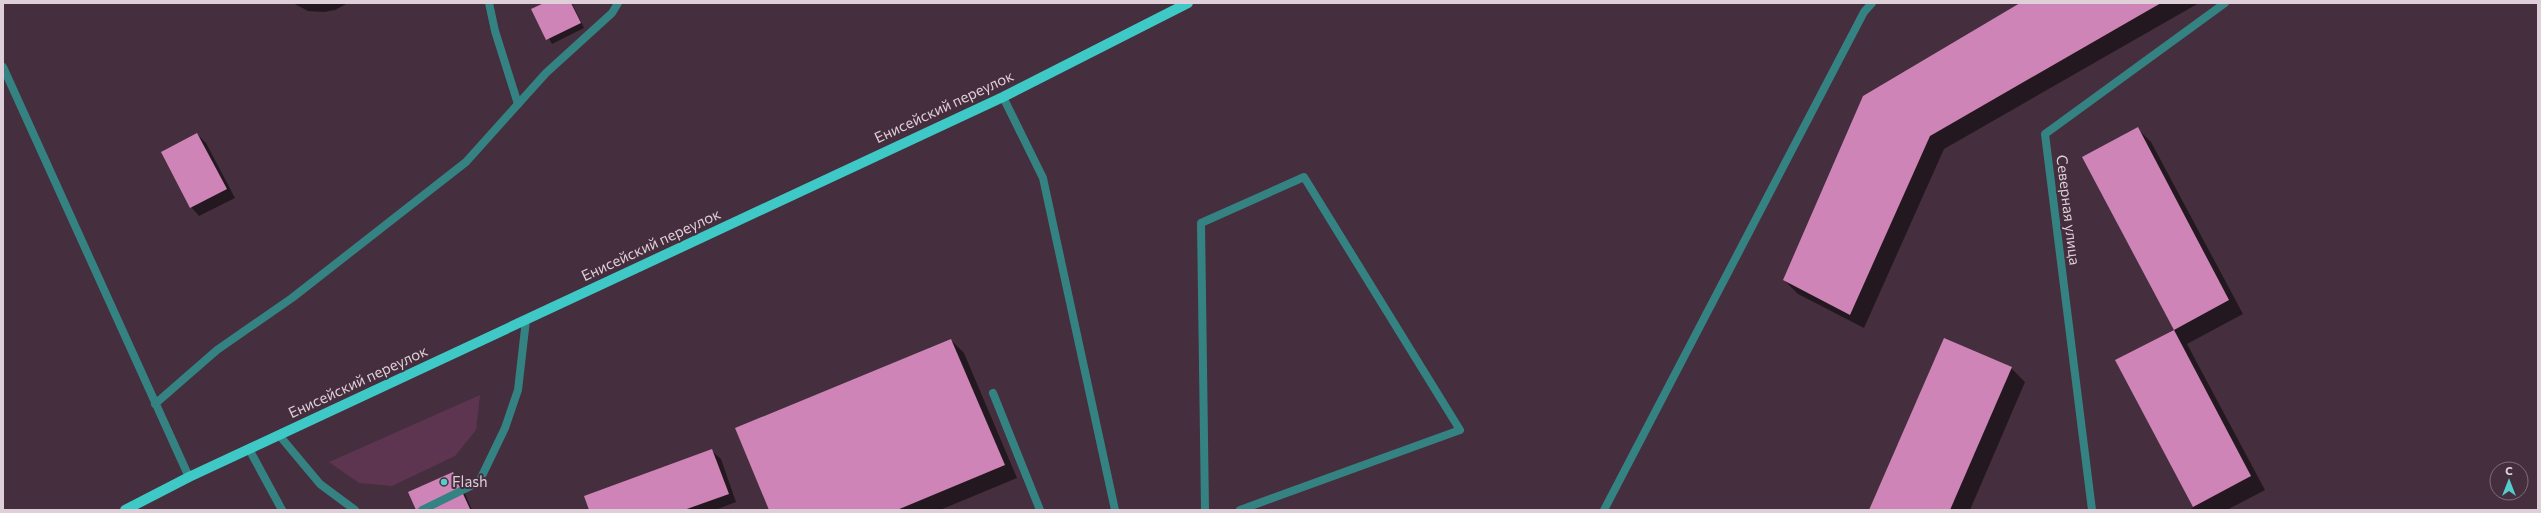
<svg xmlns="http://www.w3.org/2000/svg" width="2541" height="513" font-family="Commissioner,sans-serif">
	<style>
		.green { fill: #5d3550 }
		.shadow { fill: #0007 }
		.building { fill: #ce84b6 }
		.lines { fill: none; stroke-linecap: round; stroke-linejoin: round }
		.service { stroke: #348382; stroke-width: 8 }
		.minor { stroke: #348382; stroke-width: 8 }
		.primary { stroke: #3ec9c7; stroke-width: 10 }
		.poi-dot { fill: #53cdcb; stroke: #452e3d; stroke-width: 1.5 }
		.labels { text-anchor: middle; stroke-width: 4; stroke-linejoin: round; paint-order: stroke }
		.street-label { font-size: 15px; fill: #decfd8; stroke: #452e3d }
		.poi-label { font-size: 15px; fill: #decfd8; stroke: #452e3d; text-anchor: start }
	</style>
	<rect width="100%" height="100%" fill="#452e3d"/>
	<polygon class="green" points="480,395 476,430 455,456 392,486 359,483 329,462"/>
	<g class="shadow">
		<polygon points="293,3 348,3 335,10 324,12 308,11"/>
		<polygon points="546,3 572,3 584,28 552,44 533,10"/>
		<polygon points="2022,3 2199,3 1944,149 1864,328 1798,294 1784,280"/>
		<polygon points="2138,129 2151,142 2243,314 2187,344 2265,490 2227,510 2189,510 2194,507 2117,361 2175,330 2083,157"/>
		<polygon points="197,134 206,143 235,198 199,216 191,207"/>
		<polygon points="951,340 964,353 1017,478 940,510 770,510"/>
		<polygon points="2011,368 2025,382 1970,510 1870,510"/>
		<polygon points="712,451 721,459 736,502 715,510 590,510"/>
		<polygon points="453,473 458,477 472,510 417,510 409,492"/>
	</g>
	<g class="building">
		<polygon points="544,3 571,3 581,23 546,40 531,9"/>
		<polygon points="2020,3 2161,3 1930,136 1850,315 1783,280 1863,96"/>
		<polygon points="2138,127 2229,300 2174,330 2082,157"/>
		<polygon points="197,133 227,189 190,208 161,152"/>
		<polygon points="2174,330 2251,476 2193,507 2115,360"/>
		<polygon points="1944,338 2012,367 1950,510 1869,510"/>
		<polygon points="951,339 1005,465 897,510 769,510 735,428"/>
		<polygon points="712,449 729,494 684,510 589,510 584,496"/>
		<polygon points="453,472 470,509 416,510 408,492"/>
	</g>
	<g class="lines">
		<g class="service">
			<polyline points="489,3 495,31 518,104"/>
			<polyline points="3,67 189,477"/>
			<polyline points="1003,97 1043,178 1115,510"/>
			<polyline points="993,393 1040,510"/>
			<polyline points="155,404 217,350 292,298 466,162 546,73 612,13 618,3"/>
			<polyline points="279,435 320,484 355,510"/>
			<polyline points="249,449 282,510"/>
			<polyline points="422,510 479,482 505,428 518,390 526,320"/>
			<polyline points="1205,510 1201,223 1304,177 1460,430 1240,510"/>
		</g>
		<g class="minor">
			<polyline points="1604,510 1864,12 1872,3"/>
			<polyline points="2092,510 2045,134 2225,3"/>
		</g>
		<polyline class="primary" points="125,510 189,477 1003,97 1188,3"/>
	</g>
	<circle class="poi-dot" cx="444" cy="482" r="4"/>
	<g class="labels">
		<g class="street-label">
			<text transform="translate(944 107) rotate(-25)" y="5">Енисейский переулок</text>
			<text transform="translate(2068 210) rotate(83)" y="5">Северная улица</text>
			<text transform="translate(651 245) rotate(-25)" y="5">Енисейский переулок</text>
			<text transform="translate(358 382) rotate(-25)" y="5">Енисейский переулок</text>
		</g>
		<g class="poi-label">
			<text x="452" y="487">Flash</text>
		</g>
	</g>
	<rect width="2541" height="513" fill="none" stroke="#decfd8" stroke-width="8"/>
	<g transform="translate(2509 481)"><circle r="19" fill="#452e3d" stroke="#826e7b"/>
	<path d="M0-3L7 15L0 10L-7 15Z" fill="#53cdcb"/>
	<text y="-6" font-size="11" font-weight="bold" text-anchor="middle" fill="#decfd8">С</text>
	</g>
</svg>
